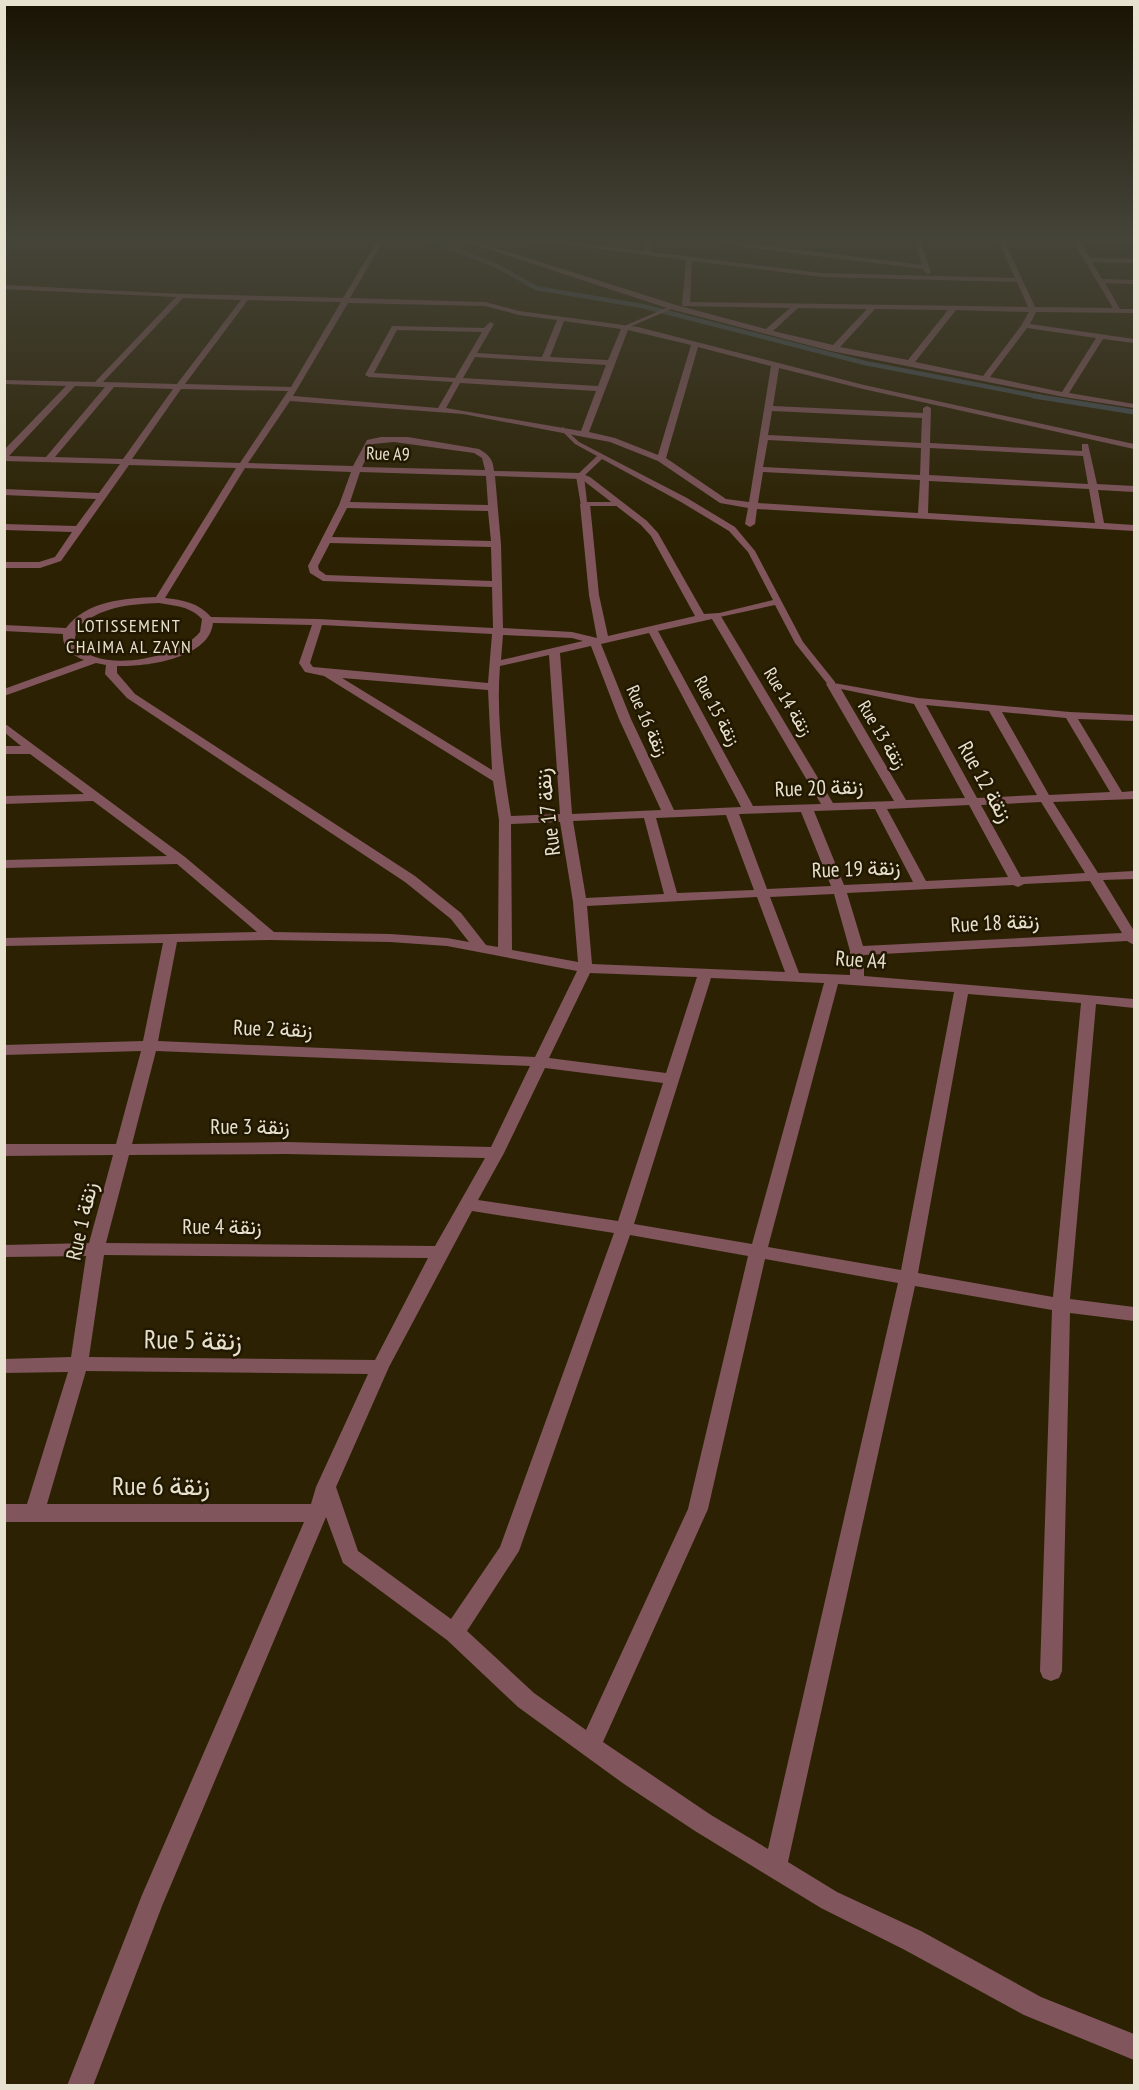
<svg xmlns="http://www.w3.org/2000/svg" width="1139" height="2090" font-family="'PT Sans Narrow',Vazirmatn,sans-serif">
	<style>
		.lines { fill: none; stroke-linecap: round; stroke-linejoin: round }
		.stream-far1 { stroke: #454d51; stroke-width: 4.5 }
		.stream { stroke: #454d51; stroke-width: 5 }
		.lane { fill: #80555c; fill-rule: evenodd }
		.street { fill: #80555c; fill-rule: evenodd }
		.labels { text-anchor: middle; stroke-width: 5; stroke-linejoin: round; paint-order: stroke }
		.far-street-label { font-size: 18px; fill: #e7e1d0; stroke: #221800 }
		.far-neighbourhood-label { font-size: 18px; letter-spacing: 1.5px; fill: #e7e1d0; stroke: #221800 }
		.street-label { font-size: 21px; fill: #e7e1d0; stroke: #221800 }
		.near-street-label { font-size: 26px; fill: #e7e1d0; stroke: #221800 }
	</style>
	<rect width="100%" height="100%" fill="#2c2203"/>
	<g class="lines">
		<polyline class="stream-far1" points="422,236 499,267 536,288 642,306 865,363 1041,397"/>
		<polyline class="stream" points="1034,396 1134,412"/>
		<g class="lane">
			<polygon points="671,306 676,307 627,328 622,327"/>
			<polygon points="563,427 579,442 687,498 735,527 755,551 803,642 835,682 835,686 829,686 795,643 775,605 715,618 711,615 773,600 748,552 729,531 681,502 602,459 584,476 587,502 619,502 623,504 619,506 581,506 576,476 597,456 575,444 560,429"/>
		</g>
		<g class="street">
			<path d="M380,236H386L350,298L485,302L519,311L638,327L864,385L1134,444V449L863,389L779,368L773,406L923,413V408L927,406L931,408L930,443L1082,451V444H1088L1097,484L1134,486V492L1098,490L1104,523L1134,525V531L757,509L755,524L750,527L745,524L748,508L720,503L658,461L610,442L463,414L290,401L248,463L353,466L367,440L381,437H408L479,449C489,455 493,459 494,471L580,473L590,477L647,521L658,533L704,614L719,613L833,803L894,801L826,684L828,682L918,698L1070,712L1134,715V721L1078,719L1122,792L1134,791V799L1053,802L1098,873L1134,871V879L1103,880L1134,931V945L1127,941L864,955V976L1134,999V1008L1096,1004L1070,1299L1134,1307V1321L1070,1313L1062,1671L1059,1678L1051,1681L1043,1678L1040,1671L1052,1310L915,1286L788,1862L837,1892L921,1931L1041,1997L1134,2034V2060L1024,2015L903,1949L821,1908L695,1831L624,1784L518,1707L447,1640L343,1563L326,1517L162,1906L93,2086H67L142,1895L304,1522H4V1504H27L68,1372L4,1373V1359L71,1357L86,1256L4,1257V1245L89,1243L113,1155L4,1156V1144H116L141,1051L4,1055V1045L143,1041L163,943L4,946V938L257,932L177,864L4,868V860L167,856L93,801L4,804V796L84,794L30,754H4V746H21L4,732V723L185,857L274,932L390,934L447,938L469,942L451,919L405,882L127,698L105,674L106,665L96,663L4,696V689L84,660C72,655 62,648 63,634L4,631V625L66,628C86,601 125,598 156,597L236,468L129,465L61,561L40,568H4V562H39L55,557L72,532L4,530V524L76,526L96,499L4,495V489L99,493L120,464L4,461V450L66,386L4,384V380L95,382L176,297L4,289V285L181,294L343,298ZM183,298L241,300L177,384L103,382ZM248,300L341,302L291,387L185,384ZM348,303L485,306L519,315L557,320L542,357L477,353L494,324L490,322L484,328L392,326L365,375L369,377L453,382L438,408L293,396ZM564,321L621,329L608,360L550,357ZM397,330L482,332L455,378L374,373ZM628,330L691,345L658,455L615,438L589,432ZM698,347L771,366L749,502L726,499L666,458ZM475,357L606,365L598,386L463,378ZM460,383L596,391L581,431L446,408ZM75,386L105,387L46,457L9,456ZM114,387L173,389L123,459L55,457ZM181,389L288,391L240,463L132,459ZM772,411L922,418L921,443L768,435ZM768,440L921,448L920,475L763,467ZM394,442L474,453L482,458L485,470L362,467L373,444ZM930,448L1083,456L1088,484L929,475ZM245,468L351,472L339,505L308,566L310,573L323,581L492,587L493,628L318,619L211,617C199,603 183,600 165,598ZM360,472L486,476L488,505L350,502ZM763,472L920,480L918,513L758,503ZM495,476L579,479L584,481L641,525L651,536L695,616L608,636L599,595L590,504L585,501L580,504L589,595L597,638L572,632L503,628L501,544ZM929,481L1089,489L1095,523L928,513ZM347,508L488,511L491,541L332,537ZM330,543L491,547L492,581L326,575L319,570L318,566ZM159,603C175,606 190,606 202,619L200,632C178,659 98,675 74,643L77,628C100,607 129,604 159,603ZM712,619L821,804L753,806L658,631ZM213,623L312,625L299,663L305,672L324,676L493,781L499,820L498,947L486,945L461,913L415,876L135,694L117,673V666C145,667 209,659 213,623ZM322,625L492,634L488,683L313,667L310,663ZM649,633L741,807L674,810L631,719L601,644ZM503,635L572,638L583,641L501,660ZM591,646L619,719L661,810L572,814L560,653ZM549,655L560,814L511,816C503,767 496,715 500,666ZM342,678L488,690L492,770ZM841,689L914,704L965,798L906,800ZM926,705L989,711L1037,795L977,798ZM1002,712L1066,718L1110,792L1049,795ZM1041,802L1085,873L1021,877L981,805ZM969,805L1008,877L926,881L887,809ZM875,809L913,882L844,885L814,811ZM801,812L831,886L767,889L739,814ZM726,815L754,890L677,893L656,818ZM644,818L664,894L586,898L573,821ZM560,822L573,902L578,962L512,950L511,824ZM1090,881L1122,933L863,946L847,893L1013,885L1018,887L1024,884ZM834,894L850,951V975L799,973L770,897ZM757,897L785,972L592,964L587,906ZM270,940L390,942L447,946L577,971L535,1057L158,1041L177,942ZM590,973L697,977L666,1073L549,1058ZM711,978L824,983L752,1244L634,1224ZM838,984L954,992L901,1270L768,1247ZM968,994L1081,1003L1053,1297L918,1273ZM156,1051L530,1066L491,1147L286,1142L132,1144ZM545,1068L663,1083L618,1221L478,1200L504,1153ZM286,1154L485,1158L435,1246L106,1243L129,1155ZM472,1211L614,1233L500,1547L451,1619L358,1551L336,1487L389,1367ZM630,1235L748,1256L688,1509L586,1730L534,1693L467,1631L519,1551ZM104,1255L428,1258L375,1360L89,1357ZM765,1259L898,1283L768,1849L711,1815L603,1742L708,1509ZM86,1371L368,1374L316,1487L311,1504H47Z"/>
			<path d="M448,236H458L676,305L766,329L790,308L682,306L686,260L499,236H519L644,251L646,236H652L651,252L822,273L1015,278L996,236H1002L1035,307L1113,308L1070,236L1134,239V243L1080,242L1090,258L1134,259V263L1092,262L1102,279L1134,280V284L1105,283L1120,309H1134V313L1036,312L1030,324L1134,339V343L1103,339L1069,393L1134,404V408L1064,397L831,351L670,309ZM692,261L822,277L1017,282L1028,307L690,302ZM798,308L867,309L833,345L773,331ZM875,309L948,310L908,360L840,347ZM956,310L1029,312L1021,326L983,376L915,362ZM1027,328L1096,338L1062,392L990,377Z"/>
			<polygon points="720,236 726,236 728,240 736,242 922,265 913,236 919,236 931,273 926,274 923,269 735,246 723,242"/>
		</g>
	</g>
	<linearGradient id="sky" x2="0" y2="1"><stop stop-color="#181302"/><stop offset="0.45" stop-color="#454439"/><stop offset="1" stop-color="#454439" stop-opacity="0"/></linearGradient>
	<rect width="1139" height="529" fill="url(#sky)"/>
	<g class="labels">
		<g class="far-street-label">
			<text transform="translate(388 454) rotate(2)" y="6">Rue A9</text>
			<text transform="translate(788 702) rotate(59)" y="6">Rue 14 زنقة</text>
			<text transform="translate(717 711) rotate(62)" y="6">Rue 15 زنقة</text>
			<text transform="translate(647 721) rotate(66)" y="6">Rue 16 زنقة</text>
			<text transform="translate(882 735) rotate(59)" y="6">Rue 13 زنقة</text>
		</g>
		<g class="far-neighbourhood-label">
			<text x="129" y="632">LOTISSEMENT<tspan x="129" dy="21">CHAIMA AL ZAYN</tspan></text>
		</g>
		<g class="street-label">
			<text transform="translate(985 782) rotate(61)" y="7">Rue 12 زنقة</text>
			<text transform="translate(819 788) rotate(-2)" y="7">Rue 20 زنقة</text>
			<text transform="translate(548 812) rotate(-97)" y="7">Rue 17 زنقة</text>
			<text transform="translate(856 869) rotate(-2)" y="7">Rue 19 زنقة</text>
			<text transform="translate(995 923) rotate(-3)" y="7">Rue 18 زنقة</text>
			<text transform="translate(861 960) rotate(4)" y="7">Rue A4</text>
			<text transform="translate(273 1029) rotate(2)" y="7">Rue 2 زنقة</text>
			<text x="250" y="1134">Rue 3 زنقة</text>
			<text transform="translate(82 1221) rotate(-77)" y="7">Rue 1 زنقة</text>
			<text x="222" y="1234">Rue 4 زنقة</text>
		</g>
		<g class="near-street-label">
			<text transform="translate(193 1340) rotate(1)" y="9">Rue 5 زنقة</text>
			<text x="161" y="1495">Rue 6 زنقة</text>
		</g>
	</g>
	<rect width="1139" height="2090" fill="none" stroke="#e7e1d0" stroke-width="12"/>
</svg>
